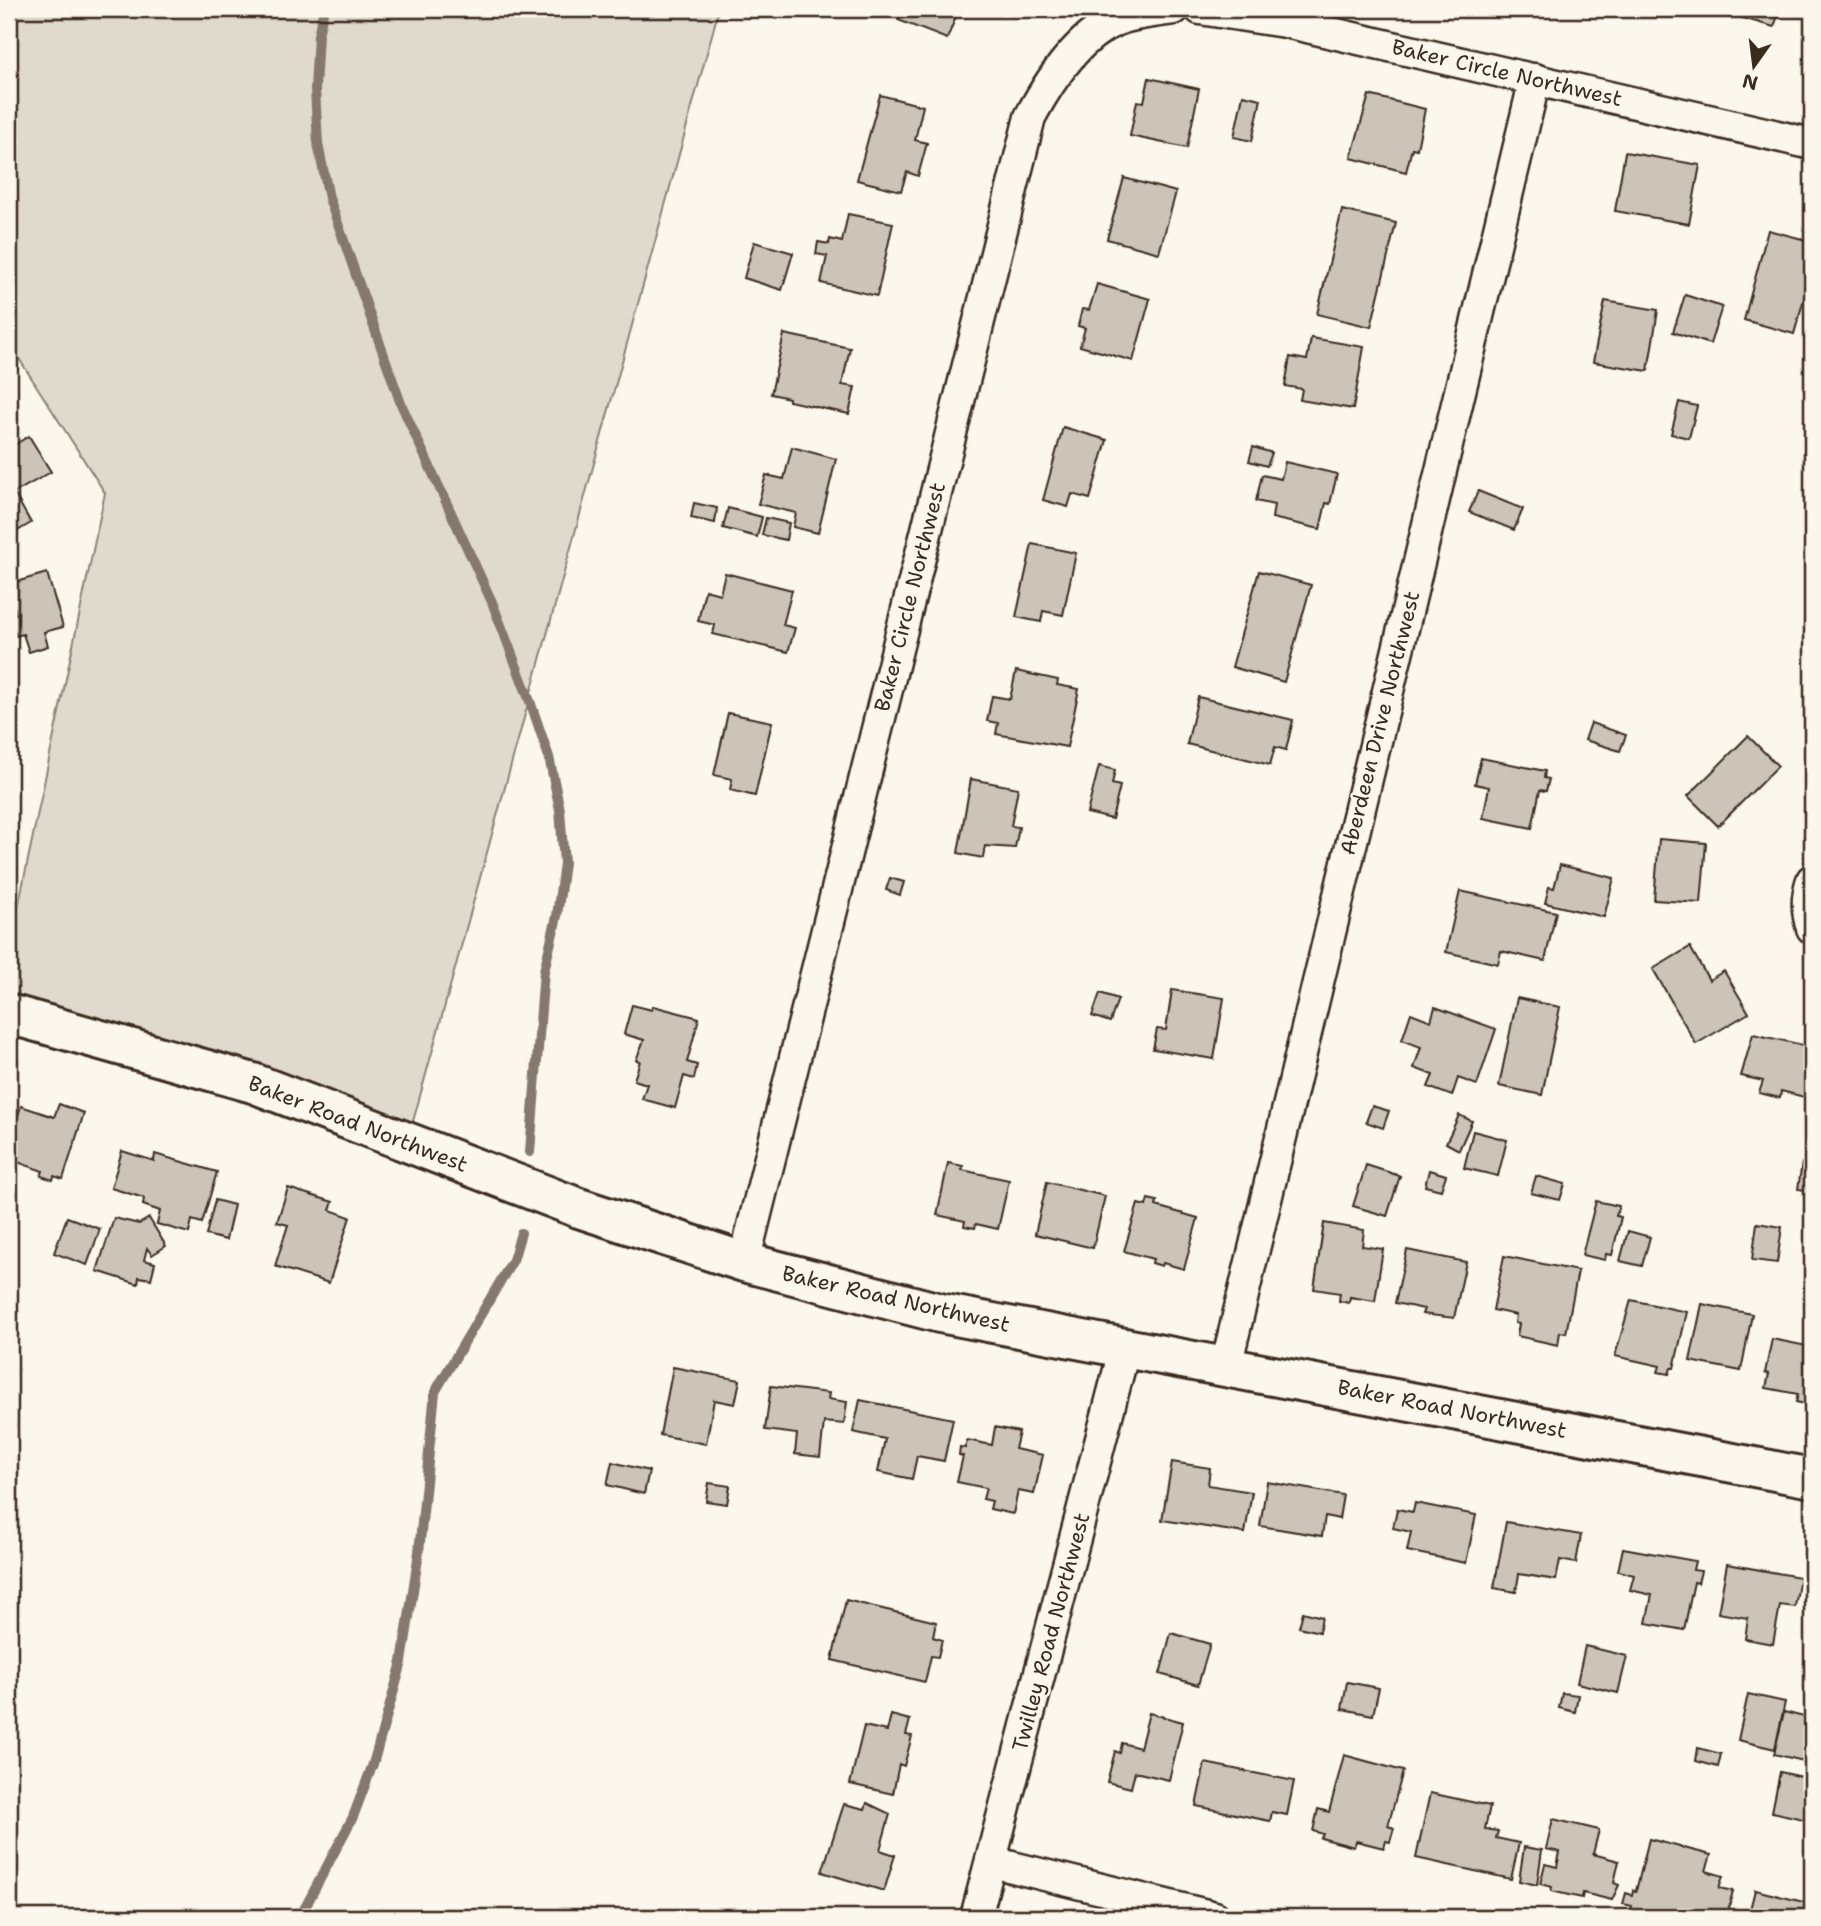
<svg xmlns="http://www.w3.org/2000/svg" width="1821" height="1926" font-family="'Shantell Sans',sans-serif">
	<style>
		.green { fill: #dfd9ce; stroke: #8d8276; stroke-width: 2 }
		.lines { fill: none; stroke-linecap: round; stroke-linejoin: round }
		.stream { stroke: #85796d; stroke-width: 10 }
		.building { fill: #ccc4b9; stroke: #3b2a1e; stroke-width: 2 }
		.street-casing { stroke: #3b2a1e; stroke-width: 35 }
		.secondary-casing { stroke: #3b2a1e; stroke-width: 44 }
		.street { stroke: #fbf7ec; stroke-width: 30 }
		.secondary { stroke: #fbf7ec; stroke-width: 38 }
		.labels { text-anchor: middle; stroke-width: 5; stroke-linejoin: round; paint-order: stroke }
		.street-label { font-size: 21px; fill: #3b2a1e; stroke: #fbf7ec }
	</style>
	<rect width="100%" height="100%" fill="#fbf7ec"/>
	<filter id="ink" filterUnits="userSpaceOnUse"><feTurbulence type="fractalNoise" baseFrequency=".0143" numOctaves="2"/><feDisplacementMap in="SourceGraphic" scale="14" xChannelSelector="R" yChannelSelector="G"/><feConvolveMatrix kernelMatrix="1 2 1 2 8 2 1 2 1" color-interpolation-filters="sRGB"/></filter>
	<g filter="url(#ink)">
		<polygon class="green" points="9,9 719,9 409,1136 9,997 9,950 105,493 9,343"/>
		<g class="lines">
			<g class="stream">
				<polyline points="324,9 318,35 315,89 318,144 329,198 401,404 492,602 531,704 549,757 560,810 564,863 557,916 544,971 530,1152"/>
				<polyline points="300,1917 353,1817 373,1764 402,1662 419,1552 435,1392 513,1260 521,1233"/>
			</g>
		</g>
		<g class="building">
			<polygon points="902,9 959,9 947,39 898,20"/>
			<polygon points="1711,9 1780,9 1774,27"/>
			<polygon points="1812,9 1812,27 1807,26"/>
			<polygon points="1149,78 1199,89 1187,148 1130,136 1137,101 1144,102"/>
			<polygon points="880,95 923,106 915,140 927,143 918,176 907,172 901,191 857,180"/>
			<polygon points="1243,95 1261,99 1252,141 1234,137"/>
			<polygon points="1369,95 1425,109 1417,149 1412,148 1406,172 1351,158"/>
			<polygon points="1625,152 1700,165 1689,224 1615,211"/>
			<polygon points="1124,178 1176,192 1159,253 1107,239"/>
			<polygon points="1342,210 1396,223 1371,327 1317,314"/>
			<polygon points="848,214 893,223 877,296 821,283 827,256 816,254 818,242 829,244 830,239 842,242"/>
			<polygon points="1768,230 1810,241 1806,256 1812,257 1812,301 1804,299 1794,334 1744,320"/>
			<polygon points="754,242 793,253 782,290 744,278"/>
			<polygon points="1097,284 1150,299 1133,361 1080,346 1085,328 1078,326 1082,309 1089,310"/>
			<polygon points="1685,295 1722,307 1710,344 1673,332"/>
			<polygon points="1605,301 1658,310 1648,371 1593,362"/>
			<polygon points="784,334 850,348 842,385 855,387 849,414 789,401 789,398 771,394"/>
			<polygon points="1311,338 1364,347 1353,409 1300,400 1302,389 1285,386 1290,357 1307,360"/>
			<polygon points="1679,402 1697,406 1689,438 1671,434"/>
			<polygon points="1063,427 1107,440 1090,499 1072,494 1068,507 1043,500"/>
			<polygon points="29,436 51,472 14,493 31,523 9,536 9,448"/>
			<polygon points="792,447 836,459 818,533 793,527 796,513 758,504 766,475 784,479"/>
			<polygon points="1253,447 1272,453 1267,466 1249,461"/>
			<polygon points="1285,462 1337,474 1330,504 1326,503 1320,529 1272,518 1274,505 1256,501 1262,475 1281,479"/>
			<polygon points="1478,491 1523,509 1514,530 1469,512"/>
			<polygon points="694,503 717,508 715,523 691,518"/>
			<polygon points="728,508 762,517 757,537 723,528"/>
			<polygon points="766,518 789,523 786,540 762,535"/>
			<polygon points="1032,544 1076,553 1063,615 1043,611 1041,622 1016,617"/>
			<polygon points="1259,571 1311,585 1284,682 1232,667"/>
			<polygon points="47,573 63,627 44,632 48,646 29,652 23,634 16,636 10,616 16,614 9,584"/>
			<polygon points="725,573 792,590 783,625 795,628 788,652 713,634 715,625 698,621 705,590 720,594"/>
			<polygon points="1016,671 1058,680 1057,685 1079,689 1067,747 996,734 998,723 987,721 992,696 1010,699"/>
			<polygon points="1198,697 1293,720 1286,750 1275,747 1270,765 1187,744"/>
			<polygon points="728,713 772,722 755,796 730,790 732,779 714,775"/>
			<polygon points="1591,723 1626,735 1620,751 1585,740"/>
			<polygon points="1748,736 1778,766 1718,826 1688,796"/>
			<polygon points="1481,758 1545,771 1544,778 1549,779 1546,791 1540,790 1532,828 1483,818 1489,787 1475,784"/>
			<polygon points="1099,766 1115,770 1112,784 1120,786 1112,819 1087,813"/>
			<polygon points="971,779 1018,788 1011,826 1019,827 1015,848 985,846 983,858 958,853"/>
			<polygon points="1659,839 1706,843 1701,903 1654,900"/>
			<polygon points="1560,865 1614,878 1604,917 1545,903 1549,887 1554,888"/>
			<polygon points="890,878 904,882 900,895 886,890"/>
			<polygon points="1460,891 1556,912 1545,961 1501,951 1498,964 1446,952"/>
			<polygon points="1690,947 1709,980 1724,971 1749,1013 1696,1044 1653,969"/>
			<polygon points="1172,990 1224,998 1214,1059 1153,1049 1157,1029 1166,1030"/>
			<polygon points="1100,993 1118,999 1110,1022 1092,1016"/>
			<polygon points="1517,998 1560,1007 1542,1095 1499,1086"/>
			<polygon points="632,1005 652,1010 653,1006 699,1018 687,1062 697,1065 694,1079 684,1076 675,1108 642,1099 647,1084 634,1080 640,1061 636,1060 644,1040 624,1034"/>
			<polygon points="1435,1007 1496,1029 1477,1085 1458,1078 1452,1096 1428,1087 1433,1075 1414,1068 1421,1047 1402,1040 1411,1013 1431,1021"/>
			<polygon points="1753,1034 1812,1047 1812,1099 1781,1091 1780,1098 1759,1093 1763,1081 1741,1076"/>
			<polygon points="59,1104 84,1113 63,1179 54,1176 53,1180 41,1176 43,1171 9,1159 9,1143 21,1106 54,1117"/>
			<polygon points="1372,1106 1389,1111 1383,1128 1366,1122"/>
			<polygon points="1459,1115 1472,1121 1459,1150 1446,1143"/>
			<polygon points="1473,1131 1507,1140 1498,1176 1464,1168"/>
			<polygon points="122,1151 154,1161 155,1154 217,1172 202,1223 192,1220 189,1233 157,1224 160,1211 143,1205 144,1198 111,1188"/>
			<polygon points="948,1163 963,1166 962,1170 1009,1180 998,1229 976,1224 975,1228 964,1226 965,1221 937,1215"/>
			<polygon points="1802,1163 1812,1165 1812,1191 1798,1189"/>
			<polygon points="1366,1165 1400,1176 1387,1216 1353,1206"/>
			<polygon points="1429,1170 1446,1175 1441,1190 1425,1186"/>
			<polygon points="1536,1176 1565,1184 1560,1200 1531,1193"/>
			<polygon points="1047,1182 1105,1196 1093,1248 1035,1234"/>
			<polygon points="288,1188 333,1202 330,1210 350,1217 329,1283 275,1266 288,1225 277,1222"/>
			<polygon points="1148,1199 1157,1201 1156,1206 1198,1218 1184,1269 1163,1263 1162,1266 1152,1263 1153,1259 1124,1251 1138,1204 1146,1206"/>
			<polygon points="215,1200 234,1205 226,1240 206,1235"/>
			<polygon points="1596,1201 1619,1206 1616,1216 1621,1217 1612,1255 1606,1254 1605,1260 1582,1255"/>
			<polygon points="67,1217 100,1229 87,1265 54,1253"/>
			<polygon points="114,1218 139,1224 149,1218 166,1246 152,1255 147,1248 144,1260 155,1263 151,1279 139,1277 138,1284 97,1271"/>
			<polygon points="1324,1223 1364,1230 1362,1246 1383,1249 1375,1301 1350,1297 1349,1303 1339,1301 1340,1293 1314,1289"/>
			<polygon points="1757,1223 1782,1227 1777,1263 1752,1260"/>
			<polygon points="1628,1231 1650,1237 1642,1266 1620,1261"/>
			<polygon points="1407,1250 1466,1262 1454,1318 1422,1314 1424,1309 1395,1303"/>
			<polygon points="1504,1256 1578,1271 1566,1333 1560,1332 1558,1345 1517,1336 1519,1324 1515,1323 1516,1315 1493,1310"/>
			<polygon points="1631,1300 1687,1312 1674,1368 1671,1368 1669,1374 1658,1372 1660,1366 1615,1356"/>
			<polygon points="1702,1304 1752,1314 1741,1371 1690,1361"/>
			<polygon points="1772,1339 1812,1347 1812,1397 1809,1405 1796,1402 1798,1394 1766,1388 1769,1374 1765,1373"/>
			<polygon points="673,1367 740,1380 735,1404 714,1400 706,1444 660,1435"/>
			<polygon points="771,1386 829,1393 828,1399 847,1402 844,1424 824,1422 820,1457 795,1454 797,1434 765,1430"/>
			<polygon points="860,1400 953,1419 944,1461 917,1456 912,1479 878,1472 885,1439 853,1432"/>
			<polygon points="995,1427 1019,1432 1015,1449 1043,1455 1034,1494 1018,1491 1013,1514 990,1509 992,1501 983,1499 986,1488 957,1482 963,1456 959,1455 960,1447 965,1448 967,1440 992,1445"/>
			<polygon points="612,1462 649,1471 644,1494 607,1485"/>
			<polygon points="1172,1462 1210,1468 1208,1485 1252,1492 1245,1533 1162,1520"/>
			<polygon points="1267,1482 1343,1495 1339,1519 1325,1516 1322,1536 1260,1526"/>
			<polygon points="709,1483 730,1486 727,1504 706,1501"/>
			<polygon points="1415,1503 1476,1515 1466,1563 1407,1551 1411,1532 1393,1528 1397,1509 1413,1512"/>
			<polygon points="1506,1522 1581,1535 1576,1563 1560,1560 1556,1580 1519,1574 1516,1592 1494,1588"/>
			<polygon points="1623,1548 1695,1561 1693,1570 1701,1571 1698,1583 1694,1582 1684,1630 1646,1623 1652,1595 1630,1590 1634,1575 1618,1571"/>
			<polygon points="1727,1564 1800,1577 1795,1607 1780,1605 1773,1644 1745,1639 1748,1618 1718,1613"/>
			<polygon points="846,1600 936,1622 933,1637 942,1640 938,1657 931,1656 925,1682 832,1660"/>
			<polygon points="1303,1612 1322,1617 1319,1632 1299,1627"/>
			<polygon points="1171,1633 1210,1644 1198,1685 1160,1674"/>
			<polygon points="1585,1646 1627,1656 1618,1693 1577,1683"/>
			<polygon points="1347,1682 1379,1688 1373,1715 1342,1709"/>
			<polygon points="1562,1693 1578,1695 1575,1712 1559,1708"/>
			<polygon points="1748,1694 1785,1702 1775,1749 1738,1740"/>
			<polygon points="1784,1712 1812,1719 1812,1763 1774,1754"/>
			<polygon points="1149,1713 1183,1722 1169,1780 1135,1772 1131,1788 1107,1782 1115,1751 1120,1753 1122,1743 1140,1748"/>
			<polygon points="891,1715 910,1720 906,1735 912,1736 904,1766 899,1764 893,1794 850,1784 864,1726 887,1731"/>
			<polygon points="1698,1748 1721,1754 1718,1767 1696,1761"/>
			<polygon points="1344,1755 1403,1771 1388,1826 1394,1828 1390,1842 1386,1841 1384,1848 1356,1841 1354,1847 1321,1838 1323,1834 1313,1831 1318,1809 1329,1812"/>
			<polygon points="1205,1763 1294,1781 1287,1815 1272,1812 1270,1821 1196,1806"/>
			<polygon points="1780,1772 1812,1779 1812,1821 1772,1812"/>
			<polygon points="1430,1793 1490,1806 1485,1829 1498,1831 1496,1838 1519,1843 1511,1879 1416,1858"/>
			<polygon points="867,1803 890,1814 880,1850 895,1855 884,1891 822,1872 844,1804 865,1809"/>
			<polygon points="1553,1819 1599,1830 1593,1854 1619,1861 1614,1883 1619,1885 1612,1900 1583,1893 1582,1898 1551,1891 1552,1887 1540,1884 1545,1864 1557,1867 1560,1852 1546,1849"/>
			<polygon points="1649,1839 1711,1855 1706,1871 1723,1876 1719,1888 1733,1891 1726,1917 1654,1914 1653,1917 1629,1917 1632,1906 1623,1904 1626,1893 1632,1895 1633,1890 1636,1891"/>
			<polygon points="1524,1847 1542,1850 1537,1885 1519,1881"/>
			<polygon points="1755,1890 1812,1904 1812,1917 1748,1917"/>
		</g>
		<g class="lines">
			<defs>
				<g id="street">
					<polyline points="1200,9 1285,22 1812,144"/>
					<path d="M1812,880C1806,897 1806,911 1812,928"/>
					<path d="M744,1262L1030,117C1048,83 1077,37 1115,21C1132,13 1156,12 1174,9"/>
					<polyline points="1226,1366 1535,79"/>
					<polyline points="992,1862 1215,1917"/>
					<polyline points="976,1917 1125,1347"/>
				</g>
				<polyline id="secondary" points="9,1014 253,1083 579,1208 744,1262 940,1313 1812,1478"/>
			</defs>
			<use href="#street" class="street-casing"/>
			<use href="#secondary" class="secondary-casing"/>
			<use href="#street" class="street"/>
			<use href="#secondary" class="secondary"/>
		</g>
	</g>
	<g class="labels">
		<g class="street-label">
			<text transform="translate(1507 73) rotate(13)" y="7">Baker Circle Northwest</text>
			<text transform="translate(910 597) rotate(-76)" y="7">Baker Circle Northwest</text>
			<text transform="translate(1380 723) rotate(-76)" y="7">Aberdeen Drive Northwest</text>
			<text transform="translate(358 1124) rotate(21)" y="7">Baker Road Northwest</text>
			<text transform="translate(896 1299) rotate(13)" y="7">Baker Road Northwest</text>
			<text transform="translate(1452 1409) rotate(11)" y="7">Baker Road Northwest</text>
			<text transform="translate(1051 1632) rotate(-75)" y="7">Twilley Road Northwest</text>
		</g>
	</g>
	<rect width="1821" height="1926" fill="none" stroke="#fbf7ec" stroke-width="35"/>
	<rect x="18" y="18" width="1786" height="1891" fill="none" stroke="#3b2a1e" stroke-width="2.5" filter="url(#ink)"/>
	<g transform="translate(1754 66) rotate(194)" stroke="#fbf7ec" stroke-width="5" paint-order="stroke">
	<path d="M0-5L12 26L0 18L-12 26Z" fill="#3b2a1e"/>
	<text y="-10" font-size="19" font-weight="bold" text-anchor="middle" fill="#3b2a1e">N</text>
	</g>
</svg>
